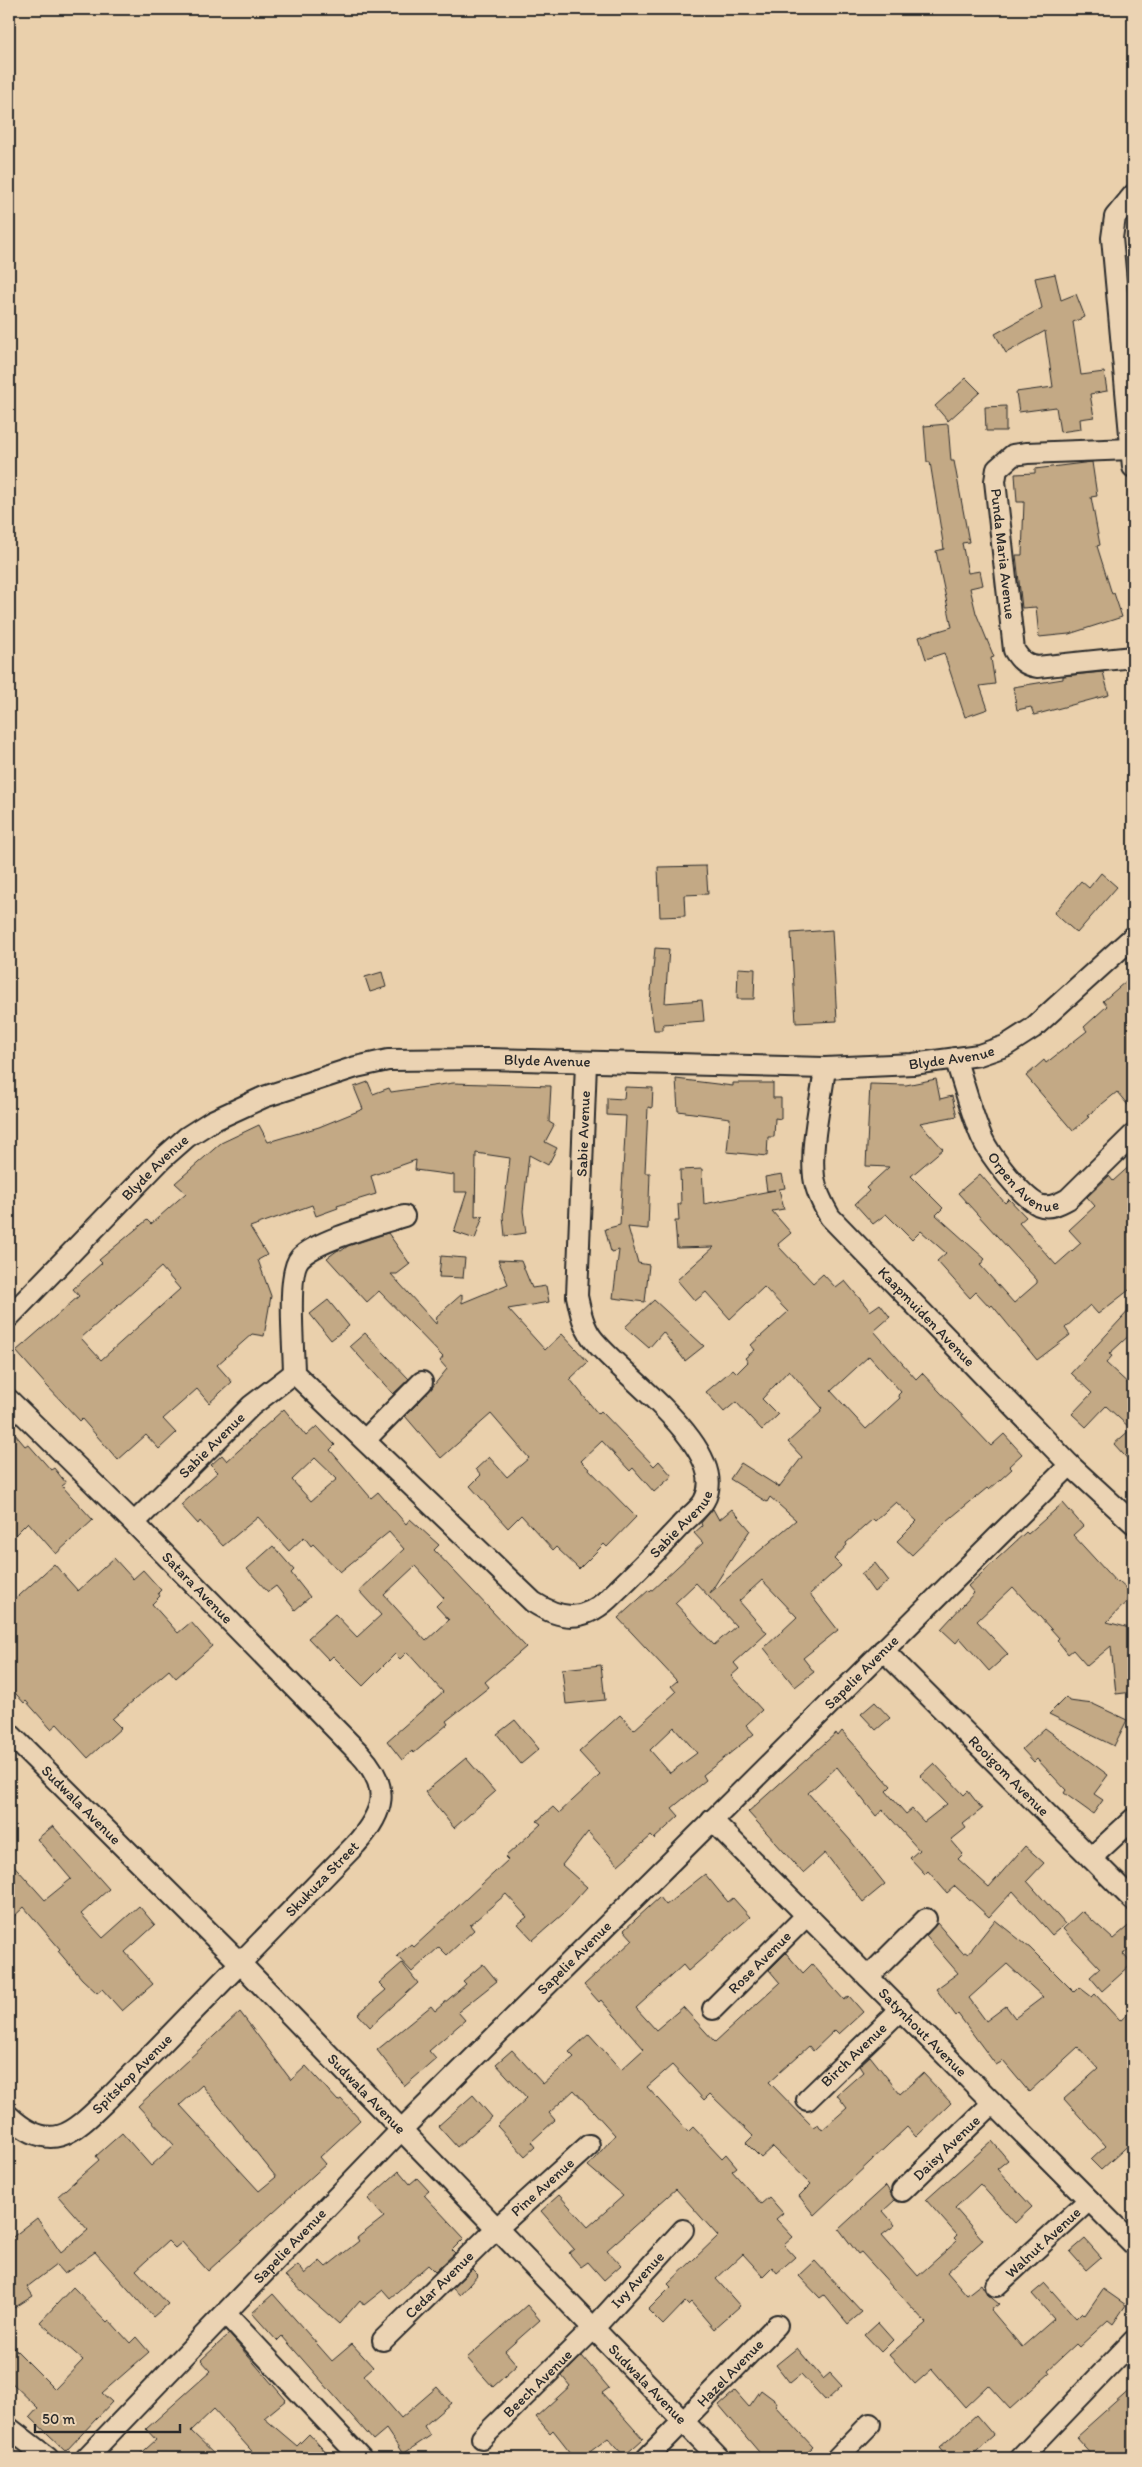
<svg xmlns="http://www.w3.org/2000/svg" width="1142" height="2467" font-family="Itim,sans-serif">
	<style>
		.building { fill: #c3a985; stroke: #2b2b2b; fill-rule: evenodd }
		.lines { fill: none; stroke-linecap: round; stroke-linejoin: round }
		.minor-casing { stroke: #2b2b2b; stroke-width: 24 }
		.minor { stroke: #ebd3b3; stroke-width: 20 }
		.labels { text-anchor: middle; stroke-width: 5; stroke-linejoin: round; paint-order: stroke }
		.street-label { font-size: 15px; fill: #2b2b2b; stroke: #ebd3b3 }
	</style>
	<rect width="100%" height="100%" fill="#ead0ac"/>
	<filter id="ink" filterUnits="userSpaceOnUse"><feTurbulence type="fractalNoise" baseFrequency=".02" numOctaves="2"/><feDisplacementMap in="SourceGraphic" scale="10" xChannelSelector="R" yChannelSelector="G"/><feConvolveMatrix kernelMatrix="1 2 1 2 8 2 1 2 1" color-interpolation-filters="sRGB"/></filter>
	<g filter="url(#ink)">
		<g class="building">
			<polygon points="1055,274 1061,300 1076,294 1085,317 1073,322 1081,375 1104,372 1107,391 1090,394 1094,417 1080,419 1081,429 1060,432 1056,407 1019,412 1016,392 1053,387 1045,331 1006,353 995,334 1042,308 1035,278"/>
			<polygon points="966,378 980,392 948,421 935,406"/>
			<polygon points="1006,406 1006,431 986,431 985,407"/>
			<polygon points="948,424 951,461 954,461 969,542 962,543 968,573 980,571 983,585 970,588 976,613 994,657 991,658 995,684 980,686 988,709 965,717 944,653 926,659 919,637 952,627 936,551 944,549 930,462 927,462 924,426"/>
			<polygon points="1092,462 1097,496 1091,497 1100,545 1097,546 1112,594 1114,593 1122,617 1069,634 1039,637 1036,607 1022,608 1016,555 1022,555 1024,502 1017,502 1015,474 1035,473 1035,469"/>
			<polygon points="1103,672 1109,695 1034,715 1031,707 1017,710 1013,687 1063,679 1063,676"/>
			<polygon points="706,866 708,894 684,895 685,916 660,917 658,867"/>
			<polygon points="1101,873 1117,887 1077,933 1054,913 1081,881 1089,888"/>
			<polygon points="832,930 837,1021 796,1023 791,933"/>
			<polygon points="655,948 669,949 665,1003 702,1000 704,1021 663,1024 663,1030 654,1030 650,1002"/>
			<polygon points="738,968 755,969 754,999 737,999"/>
			<polygon points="382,972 386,987 370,992 365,977"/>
			<polygon points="1133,975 1133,1111 1117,1092 1087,1116 1089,1117 1073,1131 1026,1076 1044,1060 1046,1063 1087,1031 1084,1027 1107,1006 1103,1001"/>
			<polygon points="676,1079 733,1086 733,1083 773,1083 773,1098 781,1098 781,1119 775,1118 774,1137 768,1137 767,1156 727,1152 730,1118 678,1111"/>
			<polygon points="936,1079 940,1099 952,1096 957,1116 920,1123 943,1149 911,1176 943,1208 936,1215 985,1259 980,1265 1014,1303 1037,1283 1037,1280 958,1193 980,1174 1005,1203 1009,1199 1026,1217 1019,1223 1056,1265 1081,1243 1069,1230 1095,1206 1087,1197 1109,1176 1113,1181 1133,1163 1133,1287 1098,1314 1090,1305 1065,1328 1070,1335 1037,1360 992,1305 990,1307 976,1292 970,1298 937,1261 946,1253 921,1231 912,1240 886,1214 873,1224 855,1204 869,1191 866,1188 889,1167 866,1166 870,1084 906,1085"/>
			<path d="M368,1082L373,1094L389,1088L391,1092L453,1083L551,1086L549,1122L554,1125L545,1142L557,1148L548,1165L529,1155L523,1211L526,1233L505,1236L503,1216L510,1158L476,1153L475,1217L483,1216L475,1239L454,1232L467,1192H454V1175L415,1170L416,1160L371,1176L376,1194L337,1206L338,1208L316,1216L312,1205L250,1227L267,1255L258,1260L271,1296L264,1336L252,1334L217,1365L232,1382L209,1403L197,1389L163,1419L176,1433L159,1449L146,1435L118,1460L82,1419L80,1421L47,1386L16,1351L79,1296L73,1289L102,1263L99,1260L147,1220L151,1224L186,1193L175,1183L221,1143L259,1125L268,1142L319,1127L363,1109L354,1087ZM161,1267L180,1289L101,1360L81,1338Z"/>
			<polygon points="625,1087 653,1088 652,1108 648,1107 645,1173 650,1173 648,1229 628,1227 638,1263 649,1265 645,1302 613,1298 619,1250 611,1252 605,1229 620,1225 626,1116 607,1115 607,1098 624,1099"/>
			<path d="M702,1169L704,1204L775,1190L767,1191L765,1177L782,1174L785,1188L779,1189L784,1209L772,1211L791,1233L778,1244L779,1247L813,1283L823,1274L836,1288L845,1281L870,1311L880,1304L890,1317L874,1331L916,1379L922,1373L991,1446L1004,1434L1022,1454L1009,1466L1012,1469L989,1490L987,1488L947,1521L912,1555L897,1541L917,1521L896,1502L875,1521L873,1519L846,1543L847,1545L834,1559L841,1566L810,1594L838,1630L803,1658L814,1672L795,1687L764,1648L797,1617L762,1580L739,1601L767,1633L734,1663L739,1669L731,1676L762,1710L746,1725L754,1734L703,1775L706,1780L672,1808L679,1816L654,1839L651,1836L618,1865L588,1832L562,1865L587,1887L563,1914L533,1940L518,1924L527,1917L506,1894L470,1925L474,1930L447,1955L439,1947L412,1972L397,1956L411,1944L414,1947L508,1860L505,1857L541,1824L537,1821L553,1807L559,1813L600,1775L579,1752L620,1715L634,1730L676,1692L671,1686L677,1681L618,1618L649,1590L650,1592L703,1543L694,1533L702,1526L701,1523L713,1509L719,1520L732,1509L750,1530L710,1593L796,1520L770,1497L767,1502L730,1479L741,1463L779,1487L802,1457L788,1442L821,1412L820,1410L822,1408L789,1370L762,1399L778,1415L762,1430L736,1402L724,1412L706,1392L733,1369L737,1373L748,1362L745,1358L755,1350L751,1345L788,1312L764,1287L730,1319L706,1292L695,1301L677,1280L714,1247L677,1248L675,1221H679L678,1204H681L680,1170ZM869,1356L901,1392L898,1395L900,1398L866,1429L831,1391ZM696,1583L736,1626L714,1645L675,1603ZM674,1727L697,1753L670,1773L650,1750Z"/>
			<polygon points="388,1233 410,1264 397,1274 391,1274 436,1324 437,1316 462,1294 462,1303 508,1284 498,1260 521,1261 532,1288 546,1286 549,1302 508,1309 545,1350 562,1334 588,1362 570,1379 598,1414 601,1411 654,1466 659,1461 672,1476 654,1492 633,1468 630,1471 602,1441 581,1461 636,1517 607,1547 604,1544 579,1569 556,1547 553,1550 521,1515 508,1528 470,1486 481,1475 476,1469 489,1457 507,1477 529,1458 491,1414 441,1458 405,1416 430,1390 447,1369 440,1361 443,1357 379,1291 367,1302 327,1258 338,1250 341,1251 348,1246"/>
			<polygon points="441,1256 465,1258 463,1278 439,1277"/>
			<polygon points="328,1300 349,1326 331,1340 310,1314"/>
			<polygon points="654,1300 704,1346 685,1361 663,1332 649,1348 625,1327"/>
			<polygon points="1133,1306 1133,1332 1109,1354 1112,1356 1106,1363 1133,1388 1133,1465 1114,1444 1131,1429 1106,1406 1086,1427 1072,1414 1092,1393 1071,1373"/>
			<polygon points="365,1333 409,1379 393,1394 350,1346"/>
			<path d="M284,1409L306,1436L317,1426L335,1445L330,1450L371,1498L378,1492L406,1524L410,1519L439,1545L434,1550L526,1647L485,1682L489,1687L446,1721L448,1724L414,1753L412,1751L402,1760L387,1741L443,1692L407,1652L400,1659L395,1654L363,1686L333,1656L329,1660L308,1638L335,1614L357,1637L381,1615L359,1591L404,1549L389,1532L340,1572L313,1544L311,1546L304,1537L289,1551L258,1517L223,1546L200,1521L198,1524L181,1505L218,1472L211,1465L222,1455L227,1461ZM315,1458L337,1479L311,1501L292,1480ZM415,1566L444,1598L436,1606L449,1620L426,1641L384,1595Z"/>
			<polygon points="9,1427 25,1446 28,1444 51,1470 54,1468 66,1483 62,1486 93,1520 56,1554 28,1522 9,1541"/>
			<polygon points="1063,1503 1083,1526 1073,1535 1117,1583 1118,1581 1133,1595 1107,1622 1133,1629 1133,1692 1116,1694 1111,1646 1087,1666 1073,1650 1068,1654 1057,1640 1059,1638 1013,1587 977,1621 1008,1654 989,1671 960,1638 956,1643 941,1629 974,1593 968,1586 1026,1532 1028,1534"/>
			<polygon points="273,1546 294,1570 291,1573 310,1597 295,1610 276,1586 268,1592 247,1569"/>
			<polygon points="114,1558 133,1579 143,1570 161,1590 158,1593 160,1596 152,1604 178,1633 191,1622 212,1646 176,1678 169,1670 112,1719 121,1728 88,1758 57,1724 51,1729 26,1701 24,1703 9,1686 9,1605 54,1564 78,1591"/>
			<polygon points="875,1563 889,1581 874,1592 861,1574"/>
			<polygon points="601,1665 605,1700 566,1704 562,1669"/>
			<polygon points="1066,1697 1069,1701 1093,1704 1127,1720 1114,1746 1049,1714"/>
			<polygon points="875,1702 890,1718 876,1730 861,1714"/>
			<polygon points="515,1720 539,1749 521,1764 497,1734"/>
			<polygon points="1045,1728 1108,1775 1094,1794 1103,1800 1093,1814 1064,1793 1066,1790 1037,1759 1034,1762 1022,1749"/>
			<polygon points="842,1731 891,1786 886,1791 906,1814 912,1809 924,1822 947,1804 920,1776 934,1763 964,1795 968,1791 982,1809 963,1824 966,1828 951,1840 963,1854 958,1859 989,1887 1025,1846 1044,1863 1027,1881 1065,1924 1052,1935 1013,1891 989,1917 955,1886 947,1893 928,1871 925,1874 910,1858 919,1850 883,1810 876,1816 837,1767 808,1793 850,1840 885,1884 863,1902 825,1853 803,1873 748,1812 836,1733 838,1736"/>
			<polygon points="466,1758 495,1792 454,1828 425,1792"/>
			<polygon points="53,1826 109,1889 81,1914 103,1938 139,1906 155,1925 125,1952 153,1984 122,2011 102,1989 97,1993 82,1979 58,1951 60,1949 24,1907 9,1921 9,1860 45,1900 71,1879 37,1839"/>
			<polygon points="705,1874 728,1902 733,1898 750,1917 688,1971 683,1965 636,2008 656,2030 683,2007 715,2042 780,1983 769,1970 786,1953 803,1973 812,1964 844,2000 849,1996 863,2012 839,2034 835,2030 813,2051 809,2046 769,2082 813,2127 818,2124 822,2130 847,2108 837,2095 863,2072 859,2066 870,2056 900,2094 923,2073 951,2103 916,2137 907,2127 814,2215 799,2196 811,2184 773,2147 761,2158 746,2143 753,2136 710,2094 704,2100 672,2065 647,2087 688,2132 693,2127 722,2158 726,2154 737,2167 732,2171 761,2204 769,2197 783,2213 776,2219 793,2237 784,2245 795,2257 777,2273 772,2267 763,2276 743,2254 716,2279 740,2306 714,2329 691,2302 688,2305 685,2302 663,2325 648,2310 671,2287 668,2284 718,2236 676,2189 607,2250 621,2265 604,2280 588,2262 581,2267 569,2253 574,2249 541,2211 559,2195 588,2227 623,2196 588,2166 615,2135 574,2090 549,2113 555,2120 531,2142 535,2147 525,2156 497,2126 527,2098 496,2064 512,2050 543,2084 574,2057 569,2052 589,2034 621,2070 644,2049 601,2000 599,2002 584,1985 633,1940 624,1930 660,1897 666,1905"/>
			<polygon points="1082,1911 1113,1939 1133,1922 1133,1946 1123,1954 1132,1964 1102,1991 1090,1977 1100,1968 1063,1929"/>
			<path d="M995,1920L1030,1948L1074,1992L1079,1987L1092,1997L1095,1994L1120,2021L1133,2009V2141L1101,2170L1091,2160L1106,2146L1064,2099L1098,2069L1078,2047L1029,2092L1003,2061L996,2065L958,2014L956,2016L936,1989L958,1973L926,1936L937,1923L963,1953L965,1952L968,1954ZM1007,1964L1043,1997L1015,2018L1006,2006L986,2021L969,1998Z"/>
			<polygon points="402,1963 418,1983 370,2027 358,2014 386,1990 379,1983"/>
			<polygon points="483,1964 497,1981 458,2012 465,2020 429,2051 436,2059 405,2086 377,2050 431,2006 435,2011 466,1984 463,1981"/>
			<path d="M240,2012L291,2080L306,2066L338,2101L341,2099L360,2120L320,2157L326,2164L208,2271L182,2242L175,2248L168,2241L136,2270L168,2304L153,2317L95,2252L64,2274L56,2265L27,2287L33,2296L14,2308L9,2300V2240L37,2218L61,2253L88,2230L58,2196L99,2160L96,2156L122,2133L151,2166L174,2145L138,2106ZM202,2085L276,2177L259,2191L180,2105Z"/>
			<polygon points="473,2095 492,2117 457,2147 438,2126"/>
			<polygon points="992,2141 1008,2160 997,2169 1032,2207 1015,2223 980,2184 955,2208 983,2240 947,2272 967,2295 981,2284 987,2294 999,2304 991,2310 1022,2347 1054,2319 1032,2294 1045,2283 1076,2318 1082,2312 1085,2315 1103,2289 1126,2305 1113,2324 1108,2320 1079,2347 1076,2344 1048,2370 1050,2373 1010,2409 988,2385 965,2407 932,2369 915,2384 889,2355 926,2323 861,2252 858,2254 839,2229 886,2186 895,2200 883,2211 895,2225 882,2235 918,2276 957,2241 954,2238 957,2235 926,2200"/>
			<polygon points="399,2171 410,2184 417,2178 429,2191 424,2195 464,2238 452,2250 455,2253 435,2272 428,2265 390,2298 383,2290 364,2305 360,2300 339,2324 285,2276 298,2265 305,2274 320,2261 326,2267 359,2241 357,2238 384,2217 368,2199"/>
			<polygon points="1085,2239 1101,2257 1086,2270 1070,2252"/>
			<polygon points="815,2261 862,2312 848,2324 824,2295 820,2298 799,2276"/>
			<polygon points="472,2269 478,2275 460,2295 452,2288"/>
			<polygon points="73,2287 107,2322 109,2320 130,2343 136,2337 149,2352 102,2393 112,2402 66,2451 30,2417 38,2408 9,2380 9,2343 55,2389 83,2360 40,2322"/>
			<polygon points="273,2294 332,2361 352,2344 373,2367 364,2375 401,2418 437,2387 451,2403 424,2426 430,2436 403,2454 386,2429 373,2440 282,2336 277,2341 252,2313"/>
			<polygon points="527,2305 540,2320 505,2351 517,2365 493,2387 467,2358"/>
			<polygon points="878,2323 893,2340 881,2352 865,2335"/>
			<polygon points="229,2334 286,2400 264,2418 297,2446 309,2434 331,2458 258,2458 214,2409 191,2431 219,2458 136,2458 156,2440 146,2429 211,2371 201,2360"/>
			<polygon points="797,2348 823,2379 830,2373 842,2386 826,2401 801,2374 790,2383 776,2365"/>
			<polygon points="582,2356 609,2388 602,2393 643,2439 624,2456 608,2438 582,2458 575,2458 553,2430 550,2433 536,2417 570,2386 562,2376"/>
			<polygon points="1133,2386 1133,2458 1095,2458 1076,2437"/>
			<polygon points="761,2390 777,2402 775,2406 813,2447 801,2458 764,2458 719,2405 735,2391 749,2407"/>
			<polygon points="976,2415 994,2436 969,2458 948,2458 939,2448"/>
		</g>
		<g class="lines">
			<defs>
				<g id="minor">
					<polyline points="1133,195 1115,217 1112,238 1133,467"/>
					<path id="s1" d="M1131,449L1027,453L1013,455L997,469L995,481L1014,650C1020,660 1025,665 1037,667L1133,657"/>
					<path id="s2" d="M955,1058C964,1084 971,1113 982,1138C990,1156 1021,1196 1039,1205C1049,1209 1059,1204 1068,1199L1133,1135"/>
					<path id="s3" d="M825,1068C821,1102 810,1144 814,1177C816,1192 823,1205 830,1217L1070,1465L1133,1523"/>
					<path id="s4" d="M404,1216C379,1224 317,1240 300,1258C286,1273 294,1350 294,1373L533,1602C561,1620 583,1622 608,1599C633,1575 657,1551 680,1526C687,1518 699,1510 704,1501C733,1450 620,1375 592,1338C583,1326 580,1310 577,1296L586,1063"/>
					<path id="s5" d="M9,1317L162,1159L187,1137L212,1121L264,1097L356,1067L388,1060L488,1059L825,1068L913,1064L979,1055L1005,1046L1033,1028L1133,937"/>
					<path id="s6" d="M9,1400L134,1523L360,1754C391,1788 385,1811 356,1844L110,2097C75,2131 53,2157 9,2116"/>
					<polyline points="365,1440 422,1382"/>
					<path id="s7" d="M134,1523L251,1406L294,1373"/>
					<path id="s8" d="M883,1650L1133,1900"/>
					<path id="s9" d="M9,1733L240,1963L719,2458"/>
					<path id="s10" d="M712,1820L1133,2244"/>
					<polyline points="1091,1858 1133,1819"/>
					<polyline points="868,1977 926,1919"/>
					<path id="s11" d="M713,2009L807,1915"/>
					<path id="s12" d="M807,2100L901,2009"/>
					<path id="s13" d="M902,2191L993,2103"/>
					<path id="s14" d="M996,2286L1089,2200"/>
					<polyline points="226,2314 361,2458"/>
					<path id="s15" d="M383,2340L496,2229L589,2145"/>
					<polyline points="9,2428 48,2458"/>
					<path id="s16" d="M482,2438L593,2329L683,2230"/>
					<path id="s17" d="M86,2458L401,2130L1070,1465"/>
					<path id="s18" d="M647,2458L777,2325"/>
					<polyline points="837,2458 870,2424"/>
					<polyline points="1021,2458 1133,2341"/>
				</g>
			</defs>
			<use href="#minor" class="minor-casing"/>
			<use href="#minor" class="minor"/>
		</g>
	</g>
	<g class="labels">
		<g class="street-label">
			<text dy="5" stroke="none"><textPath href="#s1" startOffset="225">Punda Maria Avenue</textPath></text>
			<text dy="5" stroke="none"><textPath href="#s5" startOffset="1034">Blyde Avenue</textPath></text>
			<text dy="5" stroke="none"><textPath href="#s5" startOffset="629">Blyde Avenue</textPath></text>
			<text dy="5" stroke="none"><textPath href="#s4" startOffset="1196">Sabie Avenue</textPath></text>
			<text dy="5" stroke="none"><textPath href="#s5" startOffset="209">Blyde Avenue</textPath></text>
			<text dy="5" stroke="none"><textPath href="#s2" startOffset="148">Orpen Avenue</textPath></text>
			<text dy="5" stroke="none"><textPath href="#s3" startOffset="292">Kaapmuiden Avenue</textPath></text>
			<text dy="5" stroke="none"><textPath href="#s7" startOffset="110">Sabie Avenue</textPath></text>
			<text dy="5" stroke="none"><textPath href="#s4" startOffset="748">Sabie Avenue</textPath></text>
			<text dy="5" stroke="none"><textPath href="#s6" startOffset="266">Satara Avenue</textPath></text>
			<text dy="5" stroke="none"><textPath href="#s17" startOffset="1104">Sapelie Avenue</textPath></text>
			<text dy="5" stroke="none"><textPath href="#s8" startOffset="178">Rooigom Avenue</textPath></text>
			<text dy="5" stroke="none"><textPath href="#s9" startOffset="102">Sudwala Avenue</textPath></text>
			<text transform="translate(322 1879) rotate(-46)" y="5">Skukuza Street</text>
			<text dy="5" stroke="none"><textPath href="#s17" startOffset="699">Sapelie Avenue</textPath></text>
			<text dy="5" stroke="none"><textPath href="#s11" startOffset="66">Rose Avenue</textPath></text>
			<text dy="5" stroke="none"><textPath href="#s10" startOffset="299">Satynhout Avenue</textPath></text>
			<text dy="5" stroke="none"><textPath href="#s12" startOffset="65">Birch Avenue</textPath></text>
			<text transform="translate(132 2074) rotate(-45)" y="5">Spitskop Avenue</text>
			<text dy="5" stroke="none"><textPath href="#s9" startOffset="508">Sudwala Avenue</textPath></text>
			<text dy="5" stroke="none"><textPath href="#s13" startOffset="62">Daisy Avenue</textPath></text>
			<text dy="5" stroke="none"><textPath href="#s15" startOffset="221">Pine Avenue</textPath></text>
			<text dy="5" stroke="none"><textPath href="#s14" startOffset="64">Walnut Avenue</textPath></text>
			<text dy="5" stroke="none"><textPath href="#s17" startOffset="294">Sapelie Avenue</textPath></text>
			<text dy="5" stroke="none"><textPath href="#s16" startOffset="222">Ivy Avenue</textPath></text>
			<text dy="5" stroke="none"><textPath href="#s15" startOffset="79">Cedar Avenue</textPath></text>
			<text dy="5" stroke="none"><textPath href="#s18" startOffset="119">Hazel Avenue</textPath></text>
			<text dy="5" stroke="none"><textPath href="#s16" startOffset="78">Beech Avenue</textPath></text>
			<text dy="5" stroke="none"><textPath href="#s9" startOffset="912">Sudwala Avenue</textPath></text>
		</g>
	</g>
	<rect width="1142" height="2467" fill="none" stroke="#ebd3b3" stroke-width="30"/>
	<rect x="15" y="15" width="1112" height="2437" fill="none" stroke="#2b2b2b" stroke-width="2" filter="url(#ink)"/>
	<path d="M35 2424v8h145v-8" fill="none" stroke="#2b2b2b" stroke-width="2.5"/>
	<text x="42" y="2424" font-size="15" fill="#2b2b2b" stroke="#ebd3b3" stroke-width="4" paint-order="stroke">50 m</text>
</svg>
